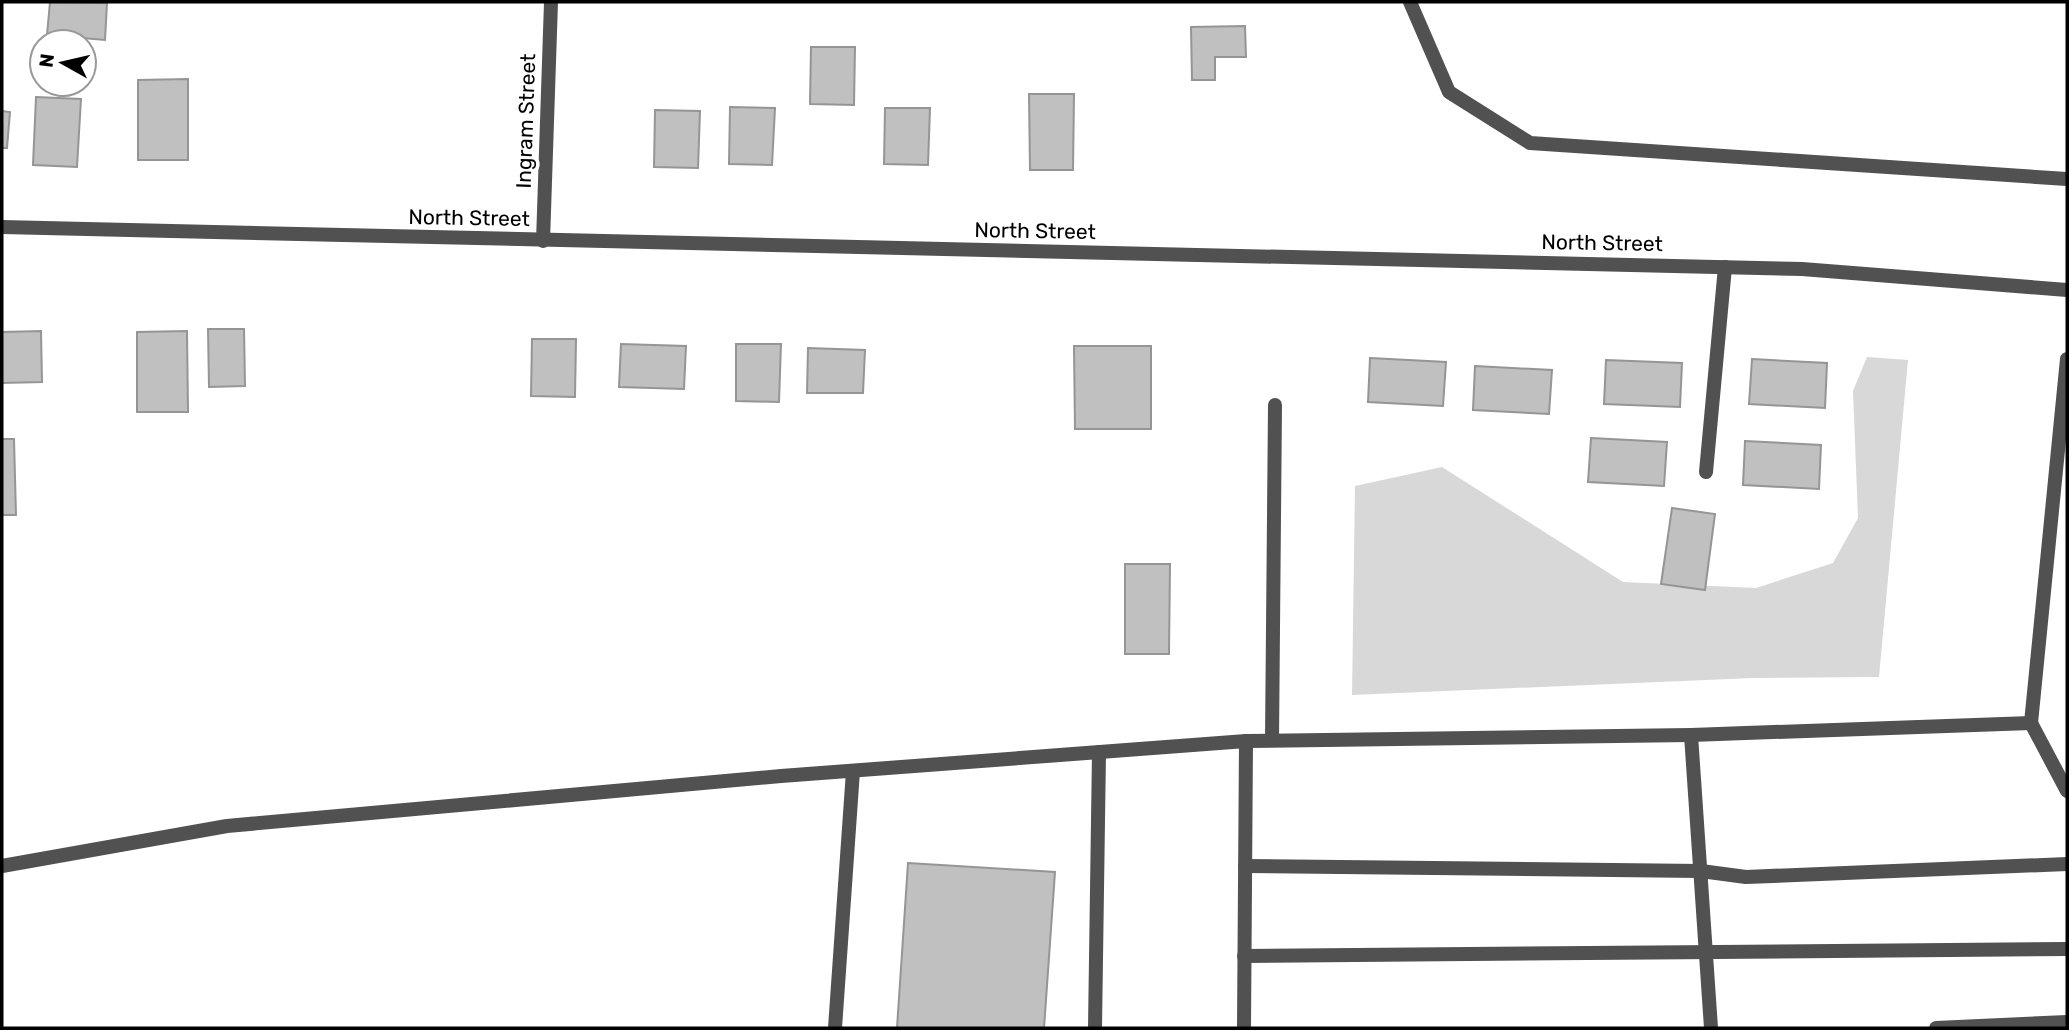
<svg xmlns="http://www.w3.org/2000/svg" width="2069" height="1030" font-family="Rubik,sans-serif">
	<style>
		.green { fill: #d8d8d8 }
		.building { fill: #c0c0c0; stroke: #959595; stroke-width: 2 }
		.lines { fill: none; stroke-linecap: round; stroke-linejoin: round }
		.lane { stroke: #515151; stroke-width: 14 }
		.street { stroke: #515151; stroke-width: 14 }
		.labels { text-anchor: middle; stroke-width: 7; stroke-linejoin: round; paint-order: stroke }
		.street-label { font-size: 21px; fill: #000; stroke: #fff }
	</style>
	<rect width="100%" height="100%" fill="#fff"/>
	<polygon class="green" points="1867,357 1908,360 1879,677 1753,678 1352,695 1355,486 1442,467 1623,582 1756,588 1833,563 1858,518 1853,391"/>
	<g class="building">
		<polygon points="50,2 107,3 105,40 47,35"/>
		<polygon points="1245,26 1246,57 1215,57 1215,80 1192,80 1191,27"/>
		<polygon points="811,47 855,47 854,105 810,104"/>
		<polygon points="188,79 188,160 138,160 138,80"/>
		<polygon points="1029,94 1074,94 1073,170 1030,170"/>
		<polygon points="36,97 81,99 77,167 33,165"/>
		<polygon points="730,107 775,108 772,165 729,164"/>
		<polygon points="885,108 930,108 928,165 884,164"/>
		<polygon points="655,110 700,111 698,168 654,167"/>
		<polygon points="2,111 10,112 7,148 2,148"/>
		<polygon points="208,329 244,329 245,386 209,387"/>
		<polygon points="41,331 42,382 2,383 2,332"/>
		<polygon points="187,331 188,412 137,412 137,332"/>
		<polygon points="532,339 576,339 575,397 531,396"/>
		<polygon points="621,344 686,346 684,389 619,387"/>
		<polygon points="736,344 781,344 779,402 736,401"/>
		<polygon points="1074,346 1151,346 1151,429 1075,429"/>
		<polygon points="808,348 865,350 863,393 807,393"/>
		<polygon points="1370,358 1446,362 1443,406 1368,402"/>
		<polygon points="1752,359 1827,363 1825,408 1749,404"/>
		<polygon points="1606,360 1682,363 1680,407 1604,404"/>
		<polygon points="1475,366 1552,370 1549,414 1473,410"/>
		<polygon points="1591,438 1667,442 1664,486 1588,482"/>
		<polygon points="2,439 14,439 16,515 2,515"/>
		<polygon points="1745,441 1821,445 1819,489 1743,485"/>
		<polygon points="1672,508 1715,514 1705,590 1661,584"/>
		<polygon points="1125,564 1170,564 1169,654 1125,654"/>
		<polygon points="908,863 1055,872 1044,1028 897,1028"/>
	</g>
	<g class="lines">
		<g class="lane">
			<polyline points="1410,2 1449,92 1530,143 2067,179"/>
			<polyline points="1706,472 1725,267"/>
			<polyline points="2031,723 2067,791"/>
			<polyline points="1691,735 1711,1028"/>
			<polyline points="1272,740 1275,405"/>
			<polyline points="2,866 227,826 781,776 1246,741 1691,735 2031,723 2067,359"/>
			<polyline points="1245,866 1701,871 1746,877 2067,864"/>
			<polyline points="1244,956 2067,949"/>
			<polyline points="835,1028 853,771"/>
			<polyline points="1095,1028 1099,752"/>
			<polyline points="1244,1028 1246,741"/>
			<polyline points="1936,1028 2067,1022"/>
		</g>
		<g class="street">
			<polyline points="2,227 1802,269 2067,290"/>
			<polyline points="543,241 551,2"/>
		</g>
	</g>
	<g class="labels">
		<g class="street-label">
			<text transform="translate(526 121) rotate(-88)" y="7">Ingram Street</text>
			<text transform="translate(469 218) rotate(1)" y="7">North Street</text>
			<text transform="translate(1035 231) rotate(1)" y="7">North Street</text>
			<text transform="translate(1602 243) rotate(1)" y="7">North Street</text>
		</g>
	</g>
	<rect width="2069" height="1030" fill="none" stroke="#000000" stroke-width="7"/>
	<g transform="translate(63 63) rotate(278)"><circle r="33" fill="#ffffff" stroke="#999999" stroke-width="2"/>
	<path d="M0-5L12 26L0 18L-12 26Z" fill="#000000"/>
	<text y="-10" font-size="19" font-weight="bold" text-anchor="middle" fill="#000000">N</text>
	</g>
</svg>
